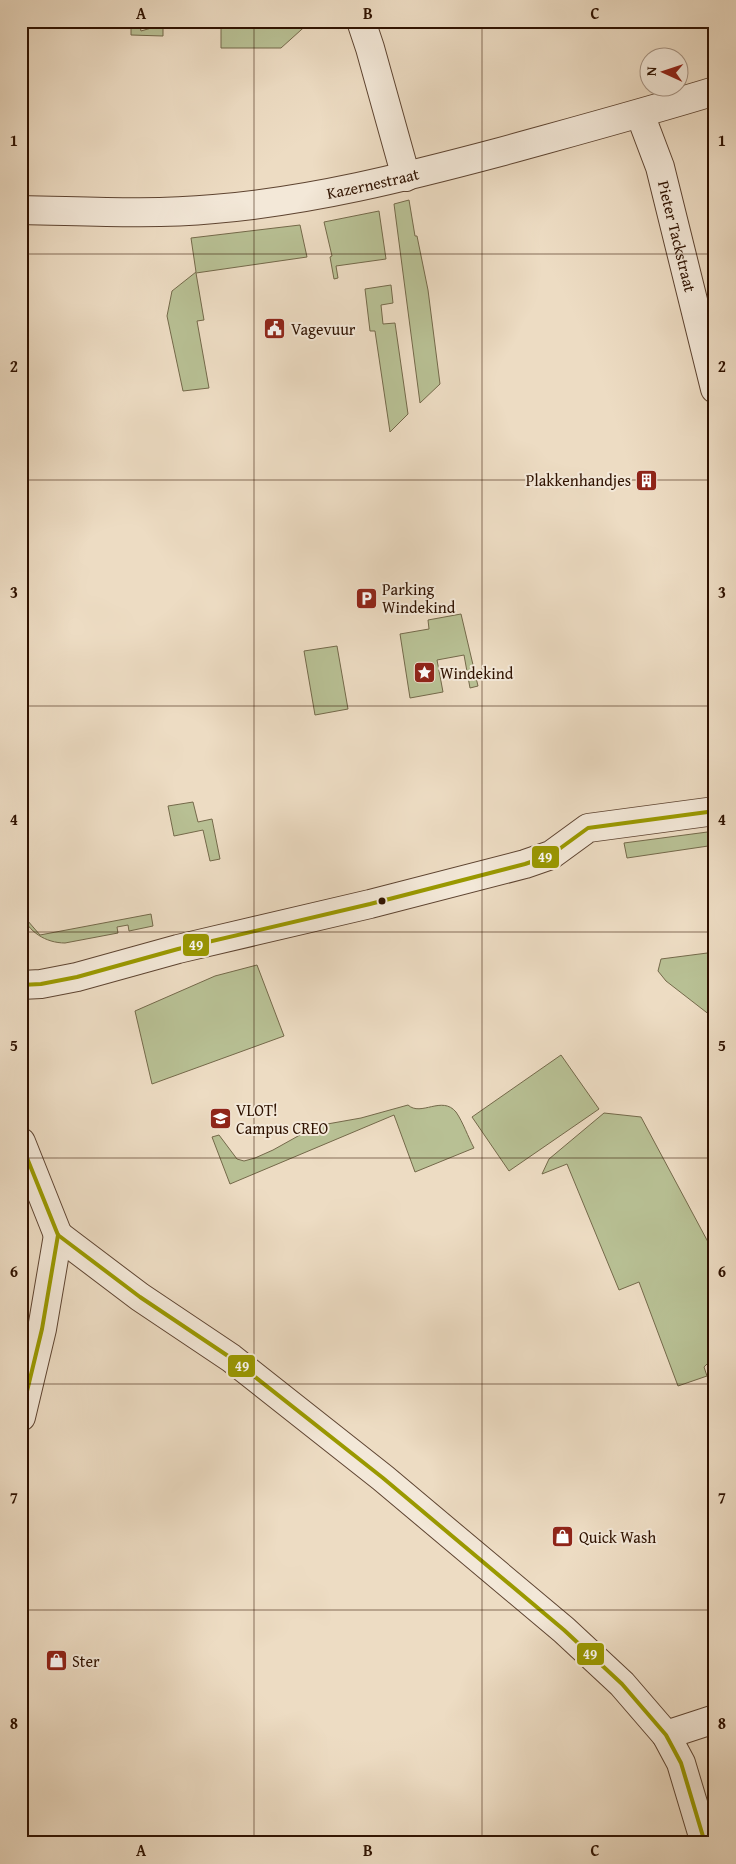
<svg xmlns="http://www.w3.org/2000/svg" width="736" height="1864" font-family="'Gentium Book Plus',serif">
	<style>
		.green { fill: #b8c094; stroke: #74694a }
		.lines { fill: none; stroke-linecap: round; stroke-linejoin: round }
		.minor-casing { stroke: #5e4431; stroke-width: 30 }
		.tertiary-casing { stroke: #5e4431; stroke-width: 30 }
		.minor { stroke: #f3e8d8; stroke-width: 28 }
		.tertiary { stroke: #f3e8d8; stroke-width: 28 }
		.bus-1-casing { stroke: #f3e8d8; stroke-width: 8 }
		.bus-1 { stroke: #9a9900; stroke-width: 4 }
		.grid { fill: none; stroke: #2f1200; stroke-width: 1; stroke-opacity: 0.55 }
		.bus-dot { fill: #2f1200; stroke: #f3e8d8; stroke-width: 2 }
		.labels { text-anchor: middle; stroke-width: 4; stroke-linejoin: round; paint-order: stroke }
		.street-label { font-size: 16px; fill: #2f1200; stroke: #f3e8d8 }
		.poi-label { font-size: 16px; fill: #2f1200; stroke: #f3e8d8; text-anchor: start }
		.line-badge { stroke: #f3e8d8; stroke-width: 2 }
		.badge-label { font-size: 14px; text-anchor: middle; font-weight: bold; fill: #fff }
		.neatline { fill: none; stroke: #2f1200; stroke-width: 2 }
		.grid-label { font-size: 16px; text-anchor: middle; font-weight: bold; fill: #2f1200 }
	</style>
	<rect width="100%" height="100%" fill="#eddcc3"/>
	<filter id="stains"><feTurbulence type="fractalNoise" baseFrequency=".004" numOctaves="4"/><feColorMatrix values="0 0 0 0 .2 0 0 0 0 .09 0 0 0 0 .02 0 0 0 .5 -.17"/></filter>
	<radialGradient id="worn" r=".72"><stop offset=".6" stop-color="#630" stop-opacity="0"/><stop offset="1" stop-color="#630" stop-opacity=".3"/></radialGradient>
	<g class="green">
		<polygon points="131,21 139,21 141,31 158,26 158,23 163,22 163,36 131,35"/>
		<polygon points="221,21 311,21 281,48 221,48"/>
		<polygon points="409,200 415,236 417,236 428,290 440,384 420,403 394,204"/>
		<polygon points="379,211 386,259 336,266 338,278 334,279 330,257 332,256 324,222"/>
		<polygon points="300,225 307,257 196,273 204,320 197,321 209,388 183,391 167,316 172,291 196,272 191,238"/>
		<polygon points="391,285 393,303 381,305 383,324 395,323 408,414 390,432 375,331 370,331 365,289"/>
		<polygon points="461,614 478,686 470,688 464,655 437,660 443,692 410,698 400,634 429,629 428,620"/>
		<polygon points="337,646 348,709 315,715 304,651"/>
		<polygon points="193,802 198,822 212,819 220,859 210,861 203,830 174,836 168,806"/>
		<polygon points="715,831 715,845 627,858 624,843"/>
		<path d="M21,913L40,935L151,914L153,926L129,931L128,925L117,927L118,933L65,943C46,943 28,932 21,913Z"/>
		<polygon points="715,952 715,1019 666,981 658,971 661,959"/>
		<polygon points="257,965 284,1036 152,1084 135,1011 215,976"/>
		<polygon points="561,1055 599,1109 509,1171 472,1117"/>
		<path d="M408,1105C421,1117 442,1095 456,1112C463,1122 468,1137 474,1148L415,1172L394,1115L230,1184L212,1137L219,1135L237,1159L244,1161L255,1158L273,1150L316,1126L361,1118Z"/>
		<polygon points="604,1113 641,1117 715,1255 715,1356 704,1367 707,1376 678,1386 639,1282 619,1290 567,1164 542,1174 549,1159"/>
	</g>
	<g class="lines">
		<defs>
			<g id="minor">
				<polyline points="361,21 370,48 406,177"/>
				<path id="s1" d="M640,114L660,167L715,389"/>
				<path id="s2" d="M21,210C85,211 150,215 214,209C311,201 406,177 500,152C572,132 643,113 715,91"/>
				<polyline points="666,1735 715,1719"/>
			</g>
			<g id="tertiary">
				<polyline points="21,985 41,984 77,977 178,949 370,904 525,864 551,855 588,828 715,811"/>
				<polyline points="21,1142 58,1235"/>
				<polyline points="58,1235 140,1297 231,1358 383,1478 564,1630 622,1684 666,1735 681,1763 705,1843"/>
				<polyline points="21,1417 42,1329 58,1235"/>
			</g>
		</defs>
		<use href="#minor" class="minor-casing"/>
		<use href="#tertiary" class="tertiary-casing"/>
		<use href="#minor" class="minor"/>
		<use href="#tertiary" class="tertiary"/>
		<defs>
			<g id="bus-1">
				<polyline points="21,985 41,984 77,977 178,949 370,904 525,864 551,855 588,828 715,811"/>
				<polyline points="21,1143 58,1235"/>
				<polyline points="58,1235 140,1297 231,1358 383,1478 564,1630 622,1684 666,1735 681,1763 705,1843"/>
				<polyline points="21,1416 42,1329 58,1235"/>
			</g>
		</defs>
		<use href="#bus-1" class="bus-1-casing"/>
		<use href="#bus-1" class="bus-1"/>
	</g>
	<path class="grid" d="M254,21V1843M482,21V1843M21,254H715M21,480H715M21,706H715M21,932H715M21,1158H715M21,1384H715M21,1610H715"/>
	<defs>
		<symbol id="civic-square" viewBox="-11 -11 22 22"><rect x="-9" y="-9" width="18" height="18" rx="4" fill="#8f2418" stroke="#f3e8d8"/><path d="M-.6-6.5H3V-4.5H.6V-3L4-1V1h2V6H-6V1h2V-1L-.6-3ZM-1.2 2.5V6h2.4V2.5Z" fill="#fff"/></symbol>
		<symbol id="building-square" viewBox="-11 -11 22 22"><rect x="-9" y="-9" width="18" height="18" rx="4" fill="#8f2418" stroke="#f3e8d8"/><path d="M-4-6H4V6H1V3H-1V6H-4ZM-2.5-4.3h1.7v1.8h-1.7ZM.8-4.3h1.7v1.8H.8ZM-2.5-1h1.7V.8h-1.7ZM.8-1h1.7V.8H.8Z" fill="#fff"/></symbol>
		<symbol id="parking-square" viewBox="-11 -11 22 22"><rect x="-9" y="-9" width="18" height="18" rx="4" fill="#8f2418" stroke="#f3e8d8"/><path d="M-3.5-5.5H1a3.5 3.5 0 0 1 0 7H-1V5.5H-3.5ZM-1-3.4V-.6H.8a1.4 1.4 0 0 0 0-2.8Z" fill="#fff"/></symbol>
		<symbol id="sight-square" viewBox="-11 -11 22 22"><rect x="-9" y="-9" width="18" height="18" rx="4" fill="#8f2418" stroke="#f3e8d8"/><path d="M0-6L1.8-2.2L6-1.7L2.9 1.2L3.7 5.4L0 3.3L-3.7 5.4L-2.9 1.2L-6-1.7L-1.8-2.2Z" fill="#fff"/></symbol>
		<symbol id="school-square" viewBox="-11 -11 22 22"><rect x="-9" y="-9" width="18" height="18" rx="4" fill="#8f2418" stroke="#f3e8d8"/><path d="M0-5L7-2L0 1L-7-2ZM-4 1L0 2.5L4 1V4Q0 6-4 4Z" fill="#fff"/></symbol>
		<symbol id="shop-square" viewBox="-11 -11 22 22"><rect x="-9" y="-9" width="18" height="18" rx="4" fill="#8f2418" stroke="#f3e8d8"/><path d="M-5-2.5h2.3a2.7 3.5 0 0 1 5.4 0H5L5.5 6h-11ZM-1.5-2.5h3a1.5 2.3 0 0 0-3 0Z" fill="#fff"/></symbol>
	</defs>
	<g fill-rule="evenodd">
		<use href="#civic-square" x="262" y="316" width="25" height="25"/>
		<use href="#building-square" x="634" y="468" width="25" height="25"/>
		<use href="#parking-square" x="354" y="586" width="25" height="25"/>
		<use href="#sight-square" x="412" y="660" width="25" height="25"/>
		<use href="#school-square" x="208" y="1106" width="25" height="25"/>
		<use href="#shop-square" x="550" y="1524" width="25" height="25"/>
		<use href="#shop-square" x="44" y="1648" width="25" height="25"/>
	</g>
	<circle class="bus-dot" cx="382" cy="901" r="4.5"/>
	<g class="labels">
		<g class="street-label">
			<text dy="6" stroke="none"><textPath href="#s2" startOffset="354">Kazernestraat</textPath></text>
			<text dy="6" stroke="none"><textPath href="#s1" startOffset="128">Pieter Tackstraat</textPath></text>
		</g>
		<g class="poi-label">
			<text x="291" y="335">Vagevuur</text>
			<text x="631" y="486" text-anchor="end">Plakkenhandjes</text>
			<text x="382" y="595">Parking<tspan x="382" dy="18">Windekind</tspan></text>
			<text x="440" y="679">Windekind</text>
			<text x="236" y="1116">VLOT!<tspan x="236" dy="18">Campus CREO</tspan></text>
			<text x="579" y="1543">Quick Wash</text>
			<text x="72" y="1667">Ster</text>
		</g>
	</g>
	<g class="line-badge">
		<rect x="531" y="845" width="29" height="24" rx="5" fill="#9a9900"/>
		<rect x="182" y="933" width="28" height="24" rx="5" fill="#9a9900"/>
		<rect x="227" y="1354" width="29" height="24" rx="5" fill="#9a9900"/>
		<rect x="576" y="1642" width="29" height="24" rx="5" fill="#9a9900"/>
	</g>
	<g class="badge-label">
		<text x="545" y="862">49</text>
		<text x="196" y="950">49</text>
		<text x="242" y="1371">49</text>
		<text x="590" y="1659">49</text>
	</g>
	<rect width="736" height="1864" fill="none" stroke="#eddcc3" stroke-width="55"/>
	<g transform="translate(664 72) rotate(273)"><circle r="24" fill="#f3e8d8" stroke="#a59282"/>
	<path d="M0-4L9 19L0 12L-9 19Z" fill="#8f2418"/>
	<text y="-8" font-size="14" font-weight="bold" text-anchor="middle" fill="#2f1200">N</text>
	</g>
	<rect x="28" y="28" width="680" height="1808" class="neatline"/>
	<g class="grid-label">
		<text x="141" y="19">A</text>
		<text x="368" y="19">B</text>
		<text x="595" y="19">C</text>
		<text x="14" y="146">1</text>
		<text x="722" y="146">1</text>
		<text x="14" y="372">2</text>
		<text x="722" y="372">2</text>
		<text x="14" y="598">3</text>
		<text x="722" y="598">3</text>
		<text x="14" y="825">4</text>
		<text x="722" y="825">4</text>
		<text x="14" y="1051">5</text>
		<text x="722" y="1051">5</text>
		<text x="14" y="1277">6</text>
		<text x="722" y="1277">6</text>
		<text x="14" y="1503">7</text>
		<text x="722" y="1503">7</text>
		<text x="14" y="1729">8</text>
		<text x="722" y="1729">8</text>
		<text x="141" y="1856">A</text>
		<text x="368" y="1856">B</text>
		<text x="595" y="1856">C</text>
	</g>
	<rect width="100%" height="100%" filter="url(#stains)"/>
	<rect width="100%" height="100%" fill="url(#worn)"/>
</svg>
